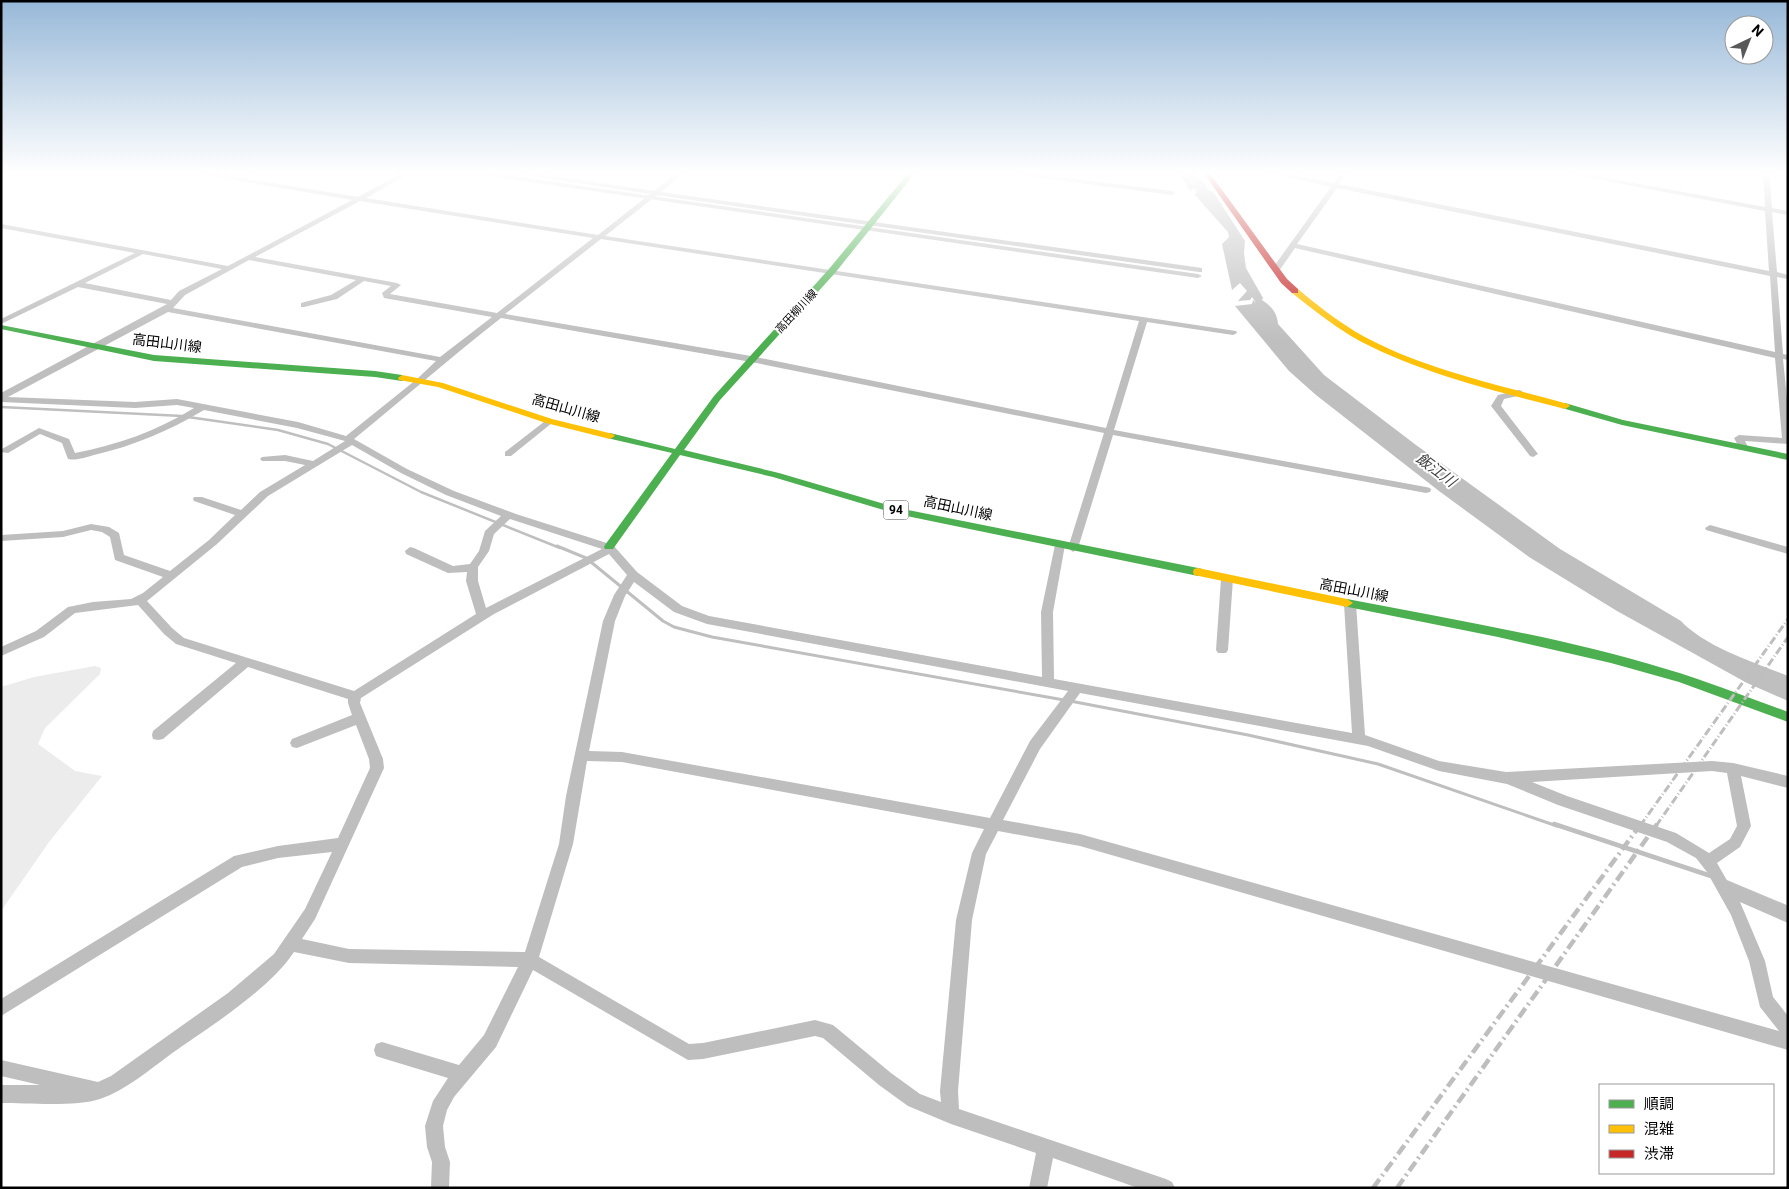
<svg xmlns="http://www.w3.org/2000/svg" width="1789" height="1189" font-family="Roboto,'Noto Sans JP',sans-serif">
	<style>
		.green { fill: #ececec }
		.water { fill: #bfbfbf }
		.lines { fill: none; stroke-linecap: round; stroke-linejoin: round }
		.stream-far2 { stroke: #bfbfbf; stroke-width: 2.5 }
		.stream-far1 { stroke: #bfbfbf; stroke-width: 3 }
		.stream { stroke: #bfbfbf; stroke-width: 4.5 }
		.canal { fill: #bfbfbf; fill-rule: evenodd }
		.street { fill: #bebebe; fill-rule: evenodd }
		.fast { fill: #4caf50; fill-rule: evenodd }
		.slow { fill: #ffc107; fill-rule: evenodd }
		.jam { fill: #c62828; fill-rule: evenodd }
		.rail-far1 { stroke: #bebebe; stroke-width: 3; stroke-dasharray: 8 2.5 1 2.5; stroke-linecap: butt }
		.rail { stroke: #bebebe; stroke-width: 4.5; stroke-dasharray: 11 4 2 4; stroke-linecap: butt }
		.labels { text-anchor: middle; stroke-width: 4; stroke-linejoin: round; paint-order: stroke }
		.far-street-label { font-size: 11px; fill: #000; stroke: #fff }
		.shield { fill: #fff; stroke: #4c4c4c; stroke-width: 1 }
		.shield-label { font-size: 12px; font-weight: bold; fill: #000 }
		.street-label { font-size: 14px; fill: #000; stroke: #fff }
		.water-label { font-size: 15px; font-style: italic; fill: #444; stroke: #fff }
	</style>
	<rect width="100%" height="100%" fill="#fff"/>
	<polygon class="green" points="95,666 101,668 100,674 45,728 38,744 75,771 102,776 49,842 1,911 1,687 34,677"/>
	<path class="water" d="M1178,172H1193L1207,186L1205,187L1214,193L1245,241L1244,253L1246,268L1263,298L1262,300C1271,306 1277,312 1278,324L1324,375L1416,445L1560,549L1681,621C1705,647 1756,663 1788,676V701L1747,683L1617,611L1529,557L1439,491L1316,395L1289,371L1235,306L1252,304L1253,300L1256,303L1252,297L1250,300L1238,301L1247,291L1240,283L1232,290L1222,244L1229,237L1228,232L1195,195L1197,190L1192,188L1191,192Z"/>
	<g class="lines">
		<g class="stream-far2">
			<polyline points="1,407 182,416"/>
			<polyline points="188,417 278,430 328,444 421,492 560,548"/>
		</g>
		<g class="stream-far1">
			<polyline points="557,546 586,558 663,621 674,627 712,637 1064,700"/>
			<polyline points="1070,701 1248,735 1378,764 1557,826"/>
		</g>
		<g class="stream">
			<polyline points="1554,824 1711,876"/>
			<polyline points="1726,882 1788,908"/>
		</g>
		<polygon class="canal" points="462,172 483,172 1198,274 1202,276 1198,278"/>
		<g class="street">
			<path d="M188,172H205L358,197L404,172H412L366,198L598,235L650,194L507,172H526L654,191L678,172H685L661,192L1202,268V272H1199L657,195L605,236L1236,331L1237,333L1233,335L1147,322L1114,430L1426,487L1430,488L1431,490L1430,492L1426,493L1113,435L1078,548L1073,552L1068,548L1104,433L751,362L501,318C451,357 403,399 354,439L407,469L454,491L516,514L613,545L637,572L682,606L709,616L1042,677L1041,612L1055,545L1060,541L1065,545L1053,612L1054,679L1352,733L1344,604L1350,600L1356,604L1365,735L1439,761L1506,772L1712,761L1733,763L1788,776V788L1741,776L1751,826L1740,847L1717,863L1729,884L1788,909V923L1740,902L1765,961L1773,997L1788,1016V1050L1080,846L998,831L986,854L972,920L958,1091L959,1109L1166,1179L1172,1182L1175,1188H1138L1053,1158L1047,1188H1029L1036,1153L951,1124L908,1106L879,1085L823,1038L815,1036L703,1059L688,1060L533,970L496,1047L454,1097L447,1110L443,1126L445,1147L450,1162L449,1188H431L432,1162L427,1147L425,1126L433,1101L448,1078L382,1058L376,1056L374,1050L376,1044L382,1042L459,1065L484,1035L518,967L349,963L294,952C269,990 209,1027 171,1054C149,1070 126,1090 100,1099C77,1107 27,1103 1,1103V1085H40L1,1076V1060L98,1082L111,1076L228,993L274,954L305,909L332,852L278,858L242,867L1,1016V999L234,856L278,846L338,838L370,768L369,759L356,725L297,748L292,747L290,743L292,739L352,715L348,703V699L248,667L163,739L158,740L153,739L152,735L153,731L236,663L176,644L164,634L138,605L75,613L44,637L1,656V647L36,631L68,607L93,602L131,599L143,593L163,577L115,560L110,537L102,532L91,530L63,537L1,541V535L63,531L91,524L109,527L119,533L124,555L170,571L209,540L235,515L194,501L193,499L194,497H202L241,510L260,492L305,465L285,461H262L260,459L262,457L285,455L313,461L345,441L297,428L204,410C169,431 133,446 94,455C86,457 76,461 68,459L62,443L40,434L8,453L1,452L2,449L39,428L69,439L75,453C117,445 157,431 194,408L177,405L135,408L1,402V393L167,304L78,287L1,324V319L135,253L1,228V224L228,266L352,200ZM360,201L593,238L497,313L390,294L401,285L397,283L255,257ZM601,239L1139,321L1106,428L751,356L505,314ZM143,254L222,269L179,291L171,300L85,283ZM249,260L356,280L331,295L301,303V307H304L337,299L364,281L391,286L382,293L384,298L492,317L440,357L173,308L185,295ZM168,312L436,361L417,379L346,436L298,422L177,399L135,402L8,397ZM352,445L401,473L446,495L501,516L485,531L479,551L470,564L453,566L414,548L410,547L405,551L406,554L448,573L467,572L466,581L476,614L354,691L184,638L172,628L147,601L217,544L268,496ZM510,519L602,549L486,608L478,581V567L489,551L494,534ZM609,554L627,575L614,595L603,621L566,796L559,844L525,952L349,949L302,939L315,919L384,768L383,759L360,703L361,698L494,614ZM634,582L674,612L707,624L1068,691L1030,741L990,818L622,752L589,751L615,621L625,596ZM1080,693L1368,746L1439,771L1507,784L1558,805L1667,842L1696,858L1707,872L1731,915L1749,961L1760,1007L1779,1031L1080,834L1003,820L1040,749ZM587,761L622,762L984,829L972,853L956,920L940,1091L941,1102L920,1094L891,1073L833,1025L815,1020L703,1043L689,1044L539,957L573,844ZM1712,771L1727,773L1737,826L1730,839L1709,853L1676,833L1567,796L1532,782Z"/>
			<polygon points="998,172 1020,172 1172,191 1175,193 1172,195"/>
			<path d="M1266,172H1280L1334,183L1342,172H1348L1339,184L1769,271L1765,211L1559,172H1575L1765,207L1763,172H1769L1772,208L1788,211V215L1772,212L1777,272L1788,275V279L1777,277L1783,354L1788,355V360L1783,359L1788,409V444L1745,441L1748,447L1743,450L1740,449L1734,438L1739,435L1782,438L1775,358L1295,248L1279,271H1273L1272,269L1331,187ZM1337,188L1770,276L1775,352L1297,244Z"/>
			<polygon points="1519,390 1522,391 1522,395 1504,399 1501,406 1538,454 1533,457 1530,456 1491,406 1498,395"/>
			<polygon points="549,418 554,421 552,423 511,456 505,456 505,452"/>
			<polygon points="1710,525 1788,547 1788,554 1706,530 1705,528"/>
			<polygon points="1227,575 1233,579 1228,650 1226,653 1218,653 1216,650 1221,579"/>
		</g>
		<g class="fast">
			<polygon points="909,172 916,172 835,273 720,400 684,450 779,473 898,508 1198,568 1202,569 1203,572 1202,575 1198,576 897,514 773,477 680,455 613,549 605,549 604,547 605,545 672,453 607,438 607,434 610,433 675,449 714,396 829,269"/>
			<polygon points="1,325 154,355 375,371 402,375 406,378 402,381 375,377 154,361 1,329"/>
			<polygon points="1565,403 1623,420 1788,454 1788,460 1622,425 1562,408 1560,406"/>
			<path d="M1347,599C1454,620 1562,637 1666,669C1707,681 1747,697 1788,712V722L1679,682L1611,663L1498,637L1343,606L1341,603Z"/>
		</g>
		<g class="slow">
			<path d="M1292,289H1298C1317,305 1335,319 1356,332C1420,369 1497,384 1568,404L1570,406L1565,409C1495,391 1414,372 1351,336C1330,323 1311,308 1292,293Z"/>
			<polygon points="402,375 443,383 552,419 613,434 615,436 610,439 546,423 438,387 399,380 398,378"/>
			<polygon points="1198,568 1347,599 1353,603 1347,607 1194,575 1193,572 1194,569"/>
		</g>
		<polygon class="jam" points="1203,172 1209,172 1287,279 1298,289 1298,293 1292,293 1281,283"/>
		<g class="rail-far1">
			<polyline points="1640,826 1788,619"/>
			<polyline points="1656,826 1788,637"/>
		</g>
		<g class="rail">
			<polyline points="1373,1188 1641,824"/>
			<polyline points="1397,1188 1657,824"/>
		</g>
	</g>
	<linearGradient id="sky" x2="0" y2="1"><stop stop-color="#97b8d8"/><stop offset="0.51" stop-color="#fff"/><stop offset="1" stop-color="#fff" stop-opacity="0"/></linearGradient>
	<rect width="1789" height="339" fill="url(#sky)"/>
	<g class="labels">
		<g class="far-street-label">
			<text transform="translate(796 311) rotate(-47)" y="4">高田柳川線</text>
		</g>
		<rect class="shield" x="883.5" y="500.5" width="25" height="19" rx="4"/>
		<g class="shield-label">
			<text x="896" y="514">94</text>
		</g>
		<g class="street-label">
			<text transform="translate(167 343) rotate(7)" y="5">高田山川線</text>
			<text transform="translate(566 408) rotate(16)" y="5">高田山川線</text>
			<text transform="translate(958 508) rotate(12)" y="5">高田山川線</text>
			<text transform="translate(1354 590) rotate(11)" y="5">高田山川線</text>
		</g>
		<g class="water-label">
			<text transform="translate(1436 470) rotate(37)" y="5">飯江川</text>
		</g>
	</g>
	<rect width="1789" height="1189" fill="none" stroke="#000000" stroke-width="5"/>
	<rect x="1599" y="1084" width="175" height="90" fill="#ffffff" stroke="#999999"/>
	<rect x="1609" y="1100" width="25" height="8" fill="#4caf50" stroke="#999999"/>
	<text x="1644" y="1109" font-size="15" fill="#000000">順調</text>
	<rect x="1609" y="1125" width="25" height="8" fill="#ffc107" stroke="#999999"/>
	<text x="1644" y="1134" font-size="15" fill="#000000">混雑</text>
	<rect x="1609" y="1150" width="25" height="8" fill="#c62828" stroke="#999999"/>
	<text x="1644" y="1159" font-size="15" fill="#000000">渋滞</text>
	<g transform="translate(1749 40) rotate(43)"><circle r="24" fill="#ffffff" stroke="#999999"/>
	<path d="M0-4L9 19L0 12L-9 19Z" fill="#595959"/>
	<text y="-8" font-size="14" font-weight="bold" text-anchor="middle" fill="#000000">N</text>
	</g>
</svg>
